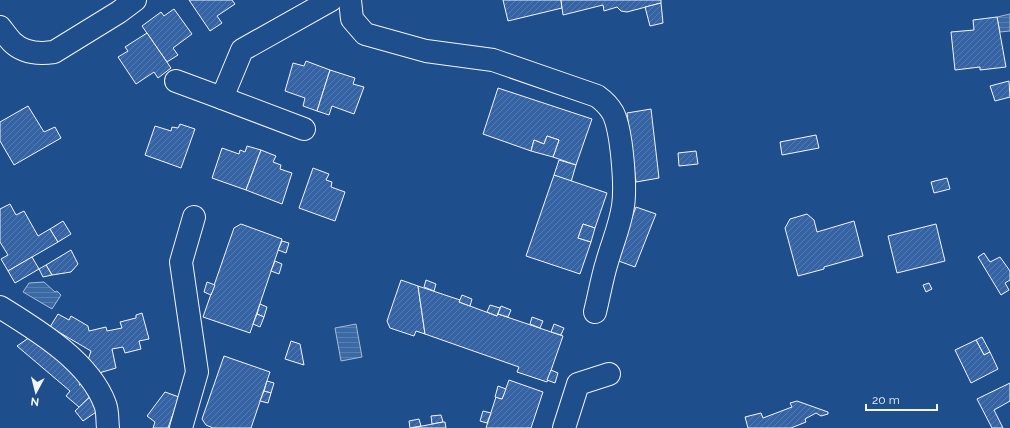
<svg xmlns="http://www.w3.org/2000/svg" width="1010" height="428" font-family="Raleway,sans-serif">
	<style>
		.water { fill: url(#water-rules); stroke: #a8bbd7 }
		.building { fill: url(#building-hatch); stroke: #f2f6ff }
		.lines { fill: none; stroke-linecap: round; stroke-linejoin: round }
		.minor-casing { stroke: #f2f6ff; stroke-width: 24 }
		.minor { stroke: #1f4e8c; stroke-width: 22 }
	</style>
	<defs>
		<pattern id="water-rules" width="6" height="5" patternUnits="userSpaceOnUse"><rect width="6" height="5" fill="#3b69a3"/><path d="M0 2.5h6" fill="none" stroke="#587fb1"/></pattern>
		<pattern id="building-hatch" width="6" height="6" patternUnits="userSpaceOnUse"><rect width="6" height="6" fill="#3563a3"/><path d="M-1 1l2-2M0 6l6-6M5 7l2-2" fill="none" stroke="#537ab1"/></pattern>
	</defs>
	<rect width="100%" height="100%" fill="#1f4e8c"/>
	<g class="water">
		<polygon points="1010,14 1010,31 1000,32 997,17"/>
		<polygon points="44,282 55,292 57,291 61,295 52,309 23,292 29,283"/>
		<polygon points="356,324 362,357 341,361 335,328"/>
	</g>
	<g class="building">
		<polygon points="189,0 232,0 235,4 217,16 222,23 210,31"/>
		<polygon points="503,0 561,0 562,8 508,21"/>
		<polygon points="561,0 661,0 661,3 627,12 621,11 617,7 604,11 603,5 563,15"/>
		<polygon points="661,3 663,23 650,26 645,7"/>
		<polygon points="174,9 192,34 173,48 178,55 167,62 142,26 161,12 164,16"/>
		<polygon points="997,17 1006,67 980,70 980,67 955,70 951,32 974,30 973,20"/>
		<polygon points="147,33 171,68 158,78 154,72 136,84 118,57 128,51 125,47"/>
		<polygon points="306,61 330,70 317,111 303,106 305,98 285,91 293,63 304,66"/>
		<polygon points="330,70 355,78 353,84 364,87 354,114 332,106 329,115 317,111"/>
		<polygon points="1009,81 1010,97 995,101 990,86"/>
		<polygon points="498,88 592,119 576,165 553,157 559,140 547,136 544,144 534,140 531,151 483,134"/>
		<polygon points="28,106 44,132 55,127 61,138 14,165 0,141 0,122"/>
		<polygon points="651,109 659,178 636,182 627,113"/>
		<polygon points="180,124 195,129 181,168 145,155 155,126 171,131 172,127 178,128"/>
		<polygon points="816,135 819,148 782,155 780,142"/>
		<polygon points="547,136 559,140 553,157 531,151 534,140 544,144"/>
		<polygon points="247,146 261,150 246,190 212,178 222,148 239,154 240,150 245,152"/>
		<polygon points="261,150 276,156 273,162 281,165 280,169 292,173 282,204 246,190"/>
		<polygon points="696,151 698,164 679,166 678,153"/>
		<polygon points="559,160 576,165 571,182 554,175"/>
		<polygon points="313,168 329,174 326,180 332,182 331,187 345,192 335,221 299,208"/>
		<polygon points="554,175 607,193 595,228 583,224 578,238 591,242 580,274 526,256"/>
		<polygon points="947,178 950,189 934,193 931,182"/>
		<polygon points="10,204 16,215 24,211 38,236 50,229 58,242 8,271 1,259 8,255 0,242 0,209"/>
		<polygon points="636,207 656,214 635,267 616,260"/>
		<polygon points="807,214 814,220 817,232 854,221 863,256 824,267 824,269 798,276 785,228 790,219"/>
		<polygon points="63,221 71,234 58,242 50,229"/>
		<polygon points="241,224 282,239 250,333 203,317 234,228"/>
		<polygon points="583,224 595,228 591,242 578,238"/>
		<polygon points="936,224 945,261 897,273 888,236"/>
		<polygon points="282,241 289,243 286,253 278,250"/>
		<polygon points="71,250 78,264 71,272 52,275 46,265"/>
		<polygon points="984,253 990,262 1000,257 1010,271 1010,280 1005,283 1009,290 1001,295 978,257"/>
		<polygon points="32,257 39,269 15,283 8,271"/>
		<polygon points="275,261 282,264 279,274 271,271"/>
		<polygon points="46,265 52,275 43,277 39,269"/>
		<polygon points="401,280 418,286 425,334 416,331 414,336 390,328 387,321"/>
		<polygon points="426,280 436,284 434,291 424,287"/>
		<polygon points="207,282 215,285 211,295 204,292"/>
		<polygon points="929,283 932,289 926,292 923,285"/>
		<polygon points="418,286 460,300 459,302 497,316 498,314 563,336 547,382 517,372 519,367 425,334"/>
		<polygon points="462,295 472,299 470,306 459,302"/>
		<polygon points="260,304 267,307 264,317 257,314"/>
		<polygon points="490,305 500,308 497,316 487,312"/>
		<polygon points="501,306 511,310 508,317 498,314"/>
		<polygon points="142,313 149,339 139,341 141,349 125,353 123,347 112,349 116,368 99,373 88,360 91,351 50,327 58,314 69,320 71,316 88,326 89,331 106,327 107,331 122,328 120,322 136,318 136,315"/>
		<polygon points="257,314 264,317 260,327 253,324"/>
		<polygon points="532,317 543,321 540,328 530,324"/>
		<polygon points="554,324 564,328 561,335 551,332"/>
		<polygon points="30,337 84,381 84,383 79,385 86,383 94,393 79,407 66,396 70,391 17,346"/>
		<polygon points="982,337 990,352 984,355 976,340"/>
		<polygon points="976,340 984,355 990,352 998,369 971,383 955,350"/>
		<polygon points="291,341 300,344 304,365 285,359"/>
		<polygon points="224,356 270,372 251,428 213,428 206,425 202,419"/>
		<polygon points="551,370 558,373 555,383 547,380"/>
		<polygon points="509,380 543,392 531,428 486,428 496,397 502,399"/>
		<polygon points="267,381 274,383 271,393 264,391"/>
		<polygon points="1010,383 1010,401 994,410 1003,428 992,428 977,399"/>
		<polygon points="498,386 506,389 502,399 495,397"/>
		<polygon points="264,391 271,393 268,403 260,401"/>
		<polygon points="165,392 179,397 168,428 153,428 155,422 147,416"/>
		<polygon points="94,393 99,410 83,421 75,411"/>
		<polygon points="797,401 828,412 828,414 821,416 816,413 805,419 806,422 791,428 748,428 745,417 761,413 763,418 792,407 790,403"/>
		<polygon points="483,411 491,413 487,423 480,421"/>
		<polygon points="441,415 443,422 432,424 431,416"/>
		<polygon points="419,419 421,426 410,428 409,421"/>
		<polygon points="443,422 445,422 446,428 412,428"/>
	</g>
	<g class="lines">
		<defs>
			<g id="minor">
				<path d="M350,0L352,19L365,34L426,51L493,60L597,96C604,101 609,106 613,113C622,131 626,187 623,206C620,226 612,244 607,262C602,278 599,296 595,312"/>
				<path d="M0,27C4,32 8,38 12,42C23,53 40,54 54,52L119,12L135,0"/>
				<polyline points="176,81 222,98"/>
				<polyline points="304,129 222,98 242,50 331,0"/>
				<path d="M0,307C37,330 89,361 105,404C108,411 107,420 108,428"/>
				<polyline points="181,428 197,372 181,262 194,217"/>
				<polyline points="564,428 578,384 609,374"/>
			</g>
		</defs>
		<use href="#minor" class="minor-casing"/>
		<use href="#minor" class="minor"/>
	</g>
	<g transform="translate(36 392) rotate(187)" stroke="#1f4e8c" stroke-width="3" paint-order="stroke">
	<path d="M0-3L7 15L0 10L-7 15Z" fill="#f2f6ff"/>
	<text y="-6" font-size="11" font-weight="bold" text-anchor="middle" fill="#f2f6ff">N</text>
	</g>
	<path d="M866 404v6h71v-6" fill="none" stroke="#f2f6ff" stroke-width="2"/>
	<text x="872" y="404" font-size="12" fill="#f2f6ff" stroke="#1f4e8c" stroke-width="3" paint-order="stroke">20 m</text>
</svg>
